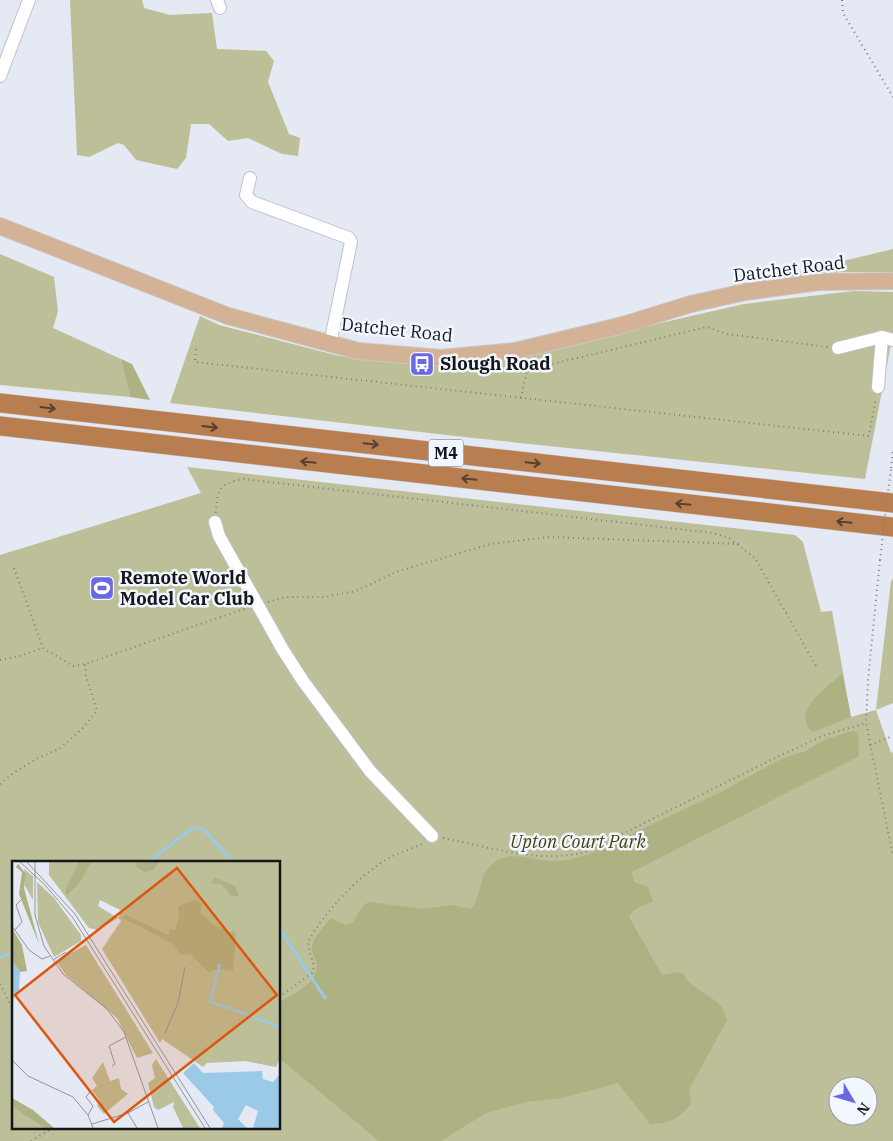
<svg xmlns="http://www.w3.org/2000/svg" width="893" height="1141" font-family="'IBM Plex Serif',serif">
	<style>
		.green { fill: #bcbf97; fill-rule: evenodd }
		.forest { fill: #aeb182 }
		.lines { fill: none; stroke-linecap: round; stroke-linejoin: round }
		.stream { stroke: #9bcae7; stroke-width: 3 }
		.minor-casing { stroke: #bdc2cc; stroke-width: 14 }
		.major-casing { stroke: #c7c7c8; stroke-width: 18 }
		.highway-casing { stroke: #c7c7c8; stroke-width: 20 }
		.path { stroke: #7b7e85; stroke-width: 2; stroke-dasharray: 1 4; stroke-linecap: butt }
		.minor { stroke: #fff; stroke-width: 12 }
		.major { stroke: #d4b295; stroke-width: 16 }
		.highway { stroke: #b87e4f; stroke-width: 19 }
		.path-bridge { stroke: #7b7e85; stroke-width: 2; stroke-dasharray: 1 4; stroke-linecap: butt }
		.oneway { stroke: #574030 }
		.labels { text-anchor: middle; stroke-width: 5; stroke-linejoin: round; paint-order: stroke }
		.shield { fill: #f2f6ff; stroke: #585a5f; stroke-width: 1 }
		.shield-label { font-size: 16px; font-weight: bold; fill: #16171b }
		.street-label { font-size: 18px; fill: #16171b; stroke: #f2f6ff }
		.poi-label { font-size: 18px; font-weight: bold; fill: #16171b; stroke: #f2f6ff; text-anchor: start }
		.park-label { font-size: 18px; font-style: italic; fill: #43450c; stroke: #f2f6ff }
		.inset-river { fill: none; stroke: #9bcae7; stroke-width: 2.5 }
		.inset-road { fill: none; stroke: #92959d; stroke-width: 1 }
		.view { fill: #de560d; fill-opacity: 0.15; stroke: #de560d; stroke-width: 2.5 }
		.inset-edge { fill: none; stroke: #16171b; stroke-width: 2.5 }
	</style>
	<rect width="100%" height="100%" fill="#e4e9f3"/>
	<g class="green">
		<polygon points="70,0 142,0 144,8 170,15 212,13 217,49 266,51 274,61 268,82 289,134 300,138 298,156 282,154 248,138 228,141 209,124 191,124 186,158 177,169 136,160 124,145 118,143 89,157 77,155"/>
		<polygon points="893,249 893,272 841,272 748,284"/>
		<polygon points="0,254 54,277 58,311 53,328 121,359 130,397 0,385"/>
		<polygon points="854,291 893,292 893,334 865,479 473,438 170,403 200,316 219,325 339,356 440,366 599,337 744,304"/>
		<path d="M187,467L795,535L803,542L821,612L832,611L851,717L876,710L891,581L893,579V703L876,710L891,753L893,752V1141H0V555L201,493ZM14,862H279V1127H14ZM838,1086H868V1116H838Z"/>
	</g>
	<g class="forest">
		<polygon points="121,359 132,364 150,400 130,397"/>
		<path d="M842,673L851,717L813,732C789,710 830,687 842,673Z"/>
		<path d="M852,731L858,733L859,756L632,872L634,882L648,887L653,901L634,910L629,917L662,975L678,972L684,974C690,992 723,995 727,1020L689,1090L691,1104C677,1120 671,1123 650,1124L618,1083L562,1098L526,1102L486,1113L441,1141H379L279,1058V1002C292,995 317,984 317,966C317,959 311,954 312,947C314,935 324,927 331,918C360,936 352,910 369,902L423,909L452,905L471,909C481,898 478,882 487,870C506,846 528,861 553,861C565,861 576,858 587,855L721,792L781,759L806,751L824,740Z"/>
	</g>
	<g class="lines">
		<g class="stream">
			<polyline points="148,862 191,829 198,827 206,832 233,862"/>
			<polyline points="279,928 325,998"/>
			<polyline points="0,957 14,952"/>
		</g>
		<defs>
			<g id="minor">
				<polyline points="217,0 220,8"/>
				<polyline points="0,76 29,0"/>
				<polyline points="250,178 246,195 252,202 349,238 351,242 330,344"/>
				<polyline points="838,348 882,337"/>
				<polyline points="878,387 882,337 893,340"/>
				<polyline points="215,522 219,536 283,650 303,681 370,771 432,836"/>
			</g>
			<polyline id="major" points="0,226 228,316 358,351 441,358 515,351 623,325 691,304 745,292 819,282 893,281"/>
			<g id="highway">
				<polyline points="0,403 893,503"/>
				<polyline points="0,426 893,527"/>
			</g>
		</defs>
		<use href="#minor" class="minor-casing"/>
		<use href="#major" class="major-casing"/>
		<use href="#highway" class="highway-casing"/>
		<g class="path">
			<polyline points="842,0 843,13 893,97"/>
			<polyline points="196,349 195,362 869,436 876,398"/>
			<polyline points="521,398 527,370 707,327 727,334 828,347"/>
			<polyline points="891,468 893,449"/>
			<path d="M216,513C217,489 219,484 243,479L713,533L729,538L755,558L816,666"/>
			<polyline points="880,560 868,680 866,723 893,856"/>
			<polyline points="14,568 43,648 73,666 85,664 247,608"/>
			<polyline points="268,602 286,597 324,597 356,591 396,572 490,544 549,537 739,544"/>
			<polyline points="0,660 20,656 43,648"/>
			<polyline points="870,745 893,736"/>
			<polyline points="0,784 12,774 36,759 59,749 81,730 97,711 86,676 85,664"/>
			<path d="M443,838C491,847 537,864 586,852L779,756L825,735L866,723"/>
			<polyline points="0,984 14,1012"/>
			<path d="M279,997L312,973C317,964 308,953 308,942C324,912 361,873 391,857C401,851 414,849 423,843"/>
			<polyline points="31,1141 54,1127"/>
		</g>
		<use href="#minor" class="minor"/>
		<use href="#major" class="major"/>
		<use href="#highway" class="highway"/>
		<polyline class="path-bridge" points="880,560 891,468"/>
	</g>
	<defs><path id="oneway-shaft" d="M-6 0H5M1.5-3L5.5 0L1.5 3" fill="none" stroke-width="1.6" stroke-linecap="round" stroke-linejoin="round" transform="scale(1.25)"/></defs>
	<g class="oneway">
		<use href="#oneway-shaft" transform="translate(48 408) rotate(7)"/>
		<use href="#oneway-shaft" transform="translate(210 427) rotate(7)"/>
		<use href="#oneway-shaft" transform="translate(371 444) rotate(6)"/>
		<use href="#oneway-shaft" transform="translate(308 462) rotate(-174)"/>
		<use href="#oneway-shaft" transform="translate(533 463) rotate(6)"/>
		<use href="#oneway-shaft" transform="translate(469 479) rotate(-174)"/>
		<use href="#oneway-shaft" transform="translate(683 504) rotate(-174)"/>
		<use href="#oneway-shaft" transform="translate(844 522) rotate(-174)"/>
	</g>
	<defs>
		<symbol id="bus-square" viewBox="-11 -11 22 22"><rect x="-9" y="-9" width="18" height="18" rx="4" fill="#6a68e2" stroke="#f2f6ff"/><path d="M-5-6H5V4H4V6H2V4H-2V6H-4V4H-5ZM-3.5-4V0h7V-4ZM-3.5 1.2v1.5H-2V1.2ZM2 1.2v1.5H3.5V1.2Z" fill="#fff"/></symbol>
		<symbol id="stadium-square" viewBox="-11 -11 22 22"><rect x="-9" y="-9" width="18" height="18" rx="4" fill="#6a68e2" stroke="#f2f6ff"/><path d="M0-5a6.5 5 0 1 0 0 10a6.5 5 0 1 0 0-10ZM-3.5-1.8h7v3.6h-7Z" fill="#fff"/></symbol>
	</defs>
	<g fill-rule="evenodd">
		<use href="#bus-square" x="408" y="350" width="28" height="28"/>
		<use href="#stadium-square" x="88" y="574" width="28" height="28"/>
	</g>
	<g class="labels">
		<rect class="shield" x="428.5" y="439.5" width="35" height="27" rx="4"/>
		<g class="shield-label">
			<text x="446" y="459">M4</text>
		</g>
		<g class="street-label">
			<text transform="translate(789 269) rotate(-7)" y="6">Datchet Road</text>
			<text transform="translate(397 330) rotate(6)" y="6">Datchet Road</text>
		</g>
		<g class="poi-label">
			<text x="440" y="370">Slough Road</text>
			<text x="120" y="584">Remote World<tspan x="120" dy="21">Model Car Club</tspan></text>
		</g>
		<g class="park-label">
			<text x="578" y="848">Upton Court Park</text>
		</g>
	</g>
	<g transform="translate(12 861)">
		<rect width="268" height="268" fill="#e4e9f3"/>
		<path d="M37,0H69L54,27L55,34L72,0H267L268,197L264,206L233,200L195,202L191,206L150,178L148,182L90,88L109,60L106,57L86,69L77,67L37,14ZM88,39L110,50L106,57L86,45ZM12,8L21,15V39L13,25ZM25,21L42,37L69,74V80L42,96L26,61ZM74,84L112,145L141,192L125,197L105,157L54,114L44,100ZM144,198L188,267H171L161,246L162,241L146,249L142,246L136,222L143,217L140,204ZM91,201L98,220L107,217L109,228L116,233L92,253L85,245L87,239L80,229L85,225L80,217ZM0,245L18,255L33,267H0Z" fill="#bcbf97" fill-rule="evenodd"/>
		<path d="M80,0L68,21L54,35V27L67,1ZM125,0H148L141,9L132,11L123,5ZM6,3L14,13L12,27L27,83L7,33L10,11L4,6ZM202,16L223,25L227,35H219L209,23L200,22ZM183,39L190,43L188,52L201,63L217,71L222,70L224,73L221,110L206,108L196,111L179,93L169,94L159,82L111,57L114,54L156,74L158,67L163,69L167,58L166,45ZM0,67L10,84L15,110L8,111L0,100ZM0,237L21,249L42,267H33L0,245Z" fill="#aeb182"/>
		<path d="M0,100L8,111L7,129L0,140ZM182,202L191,212L250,210L251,218L261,221L267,214V267H241L246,250L234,244L226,258L235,267H210L212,262L201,249L202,246L171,212Z" fill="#9bcae7"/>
		<path class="inset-river" d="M208,103L198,141L240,155M241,156L268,166"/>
		<path class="inset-road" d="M7,0L33,24L61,57L193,267M14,0L63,53L198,267M23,0V54L32,85L51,113L95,148L112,171L146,267M0,65L17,89L30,98L38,95M3,69L10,61L4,44L9,39M41,99L54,91M153,172L166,142L173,106M0,199L16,215L61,236L76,254L81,267M100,205L103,203L97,185L114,176M116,252L125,267M76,254L81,245L74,236L79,229M80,263L116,252L136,241"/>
		<path class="view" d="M165,7L265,134L102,261L3,134Z"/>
		<rect width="268" height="268" class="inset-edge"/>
	</g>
	<g transform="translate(853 1101) rotate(128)"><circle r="24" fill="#f2f6ff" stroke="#9a9da4"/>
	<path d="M0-4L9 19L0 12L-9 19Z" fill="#6a68e2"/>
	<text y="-8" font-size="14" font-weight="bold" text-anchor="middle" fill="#16171b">N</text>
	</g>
</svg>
